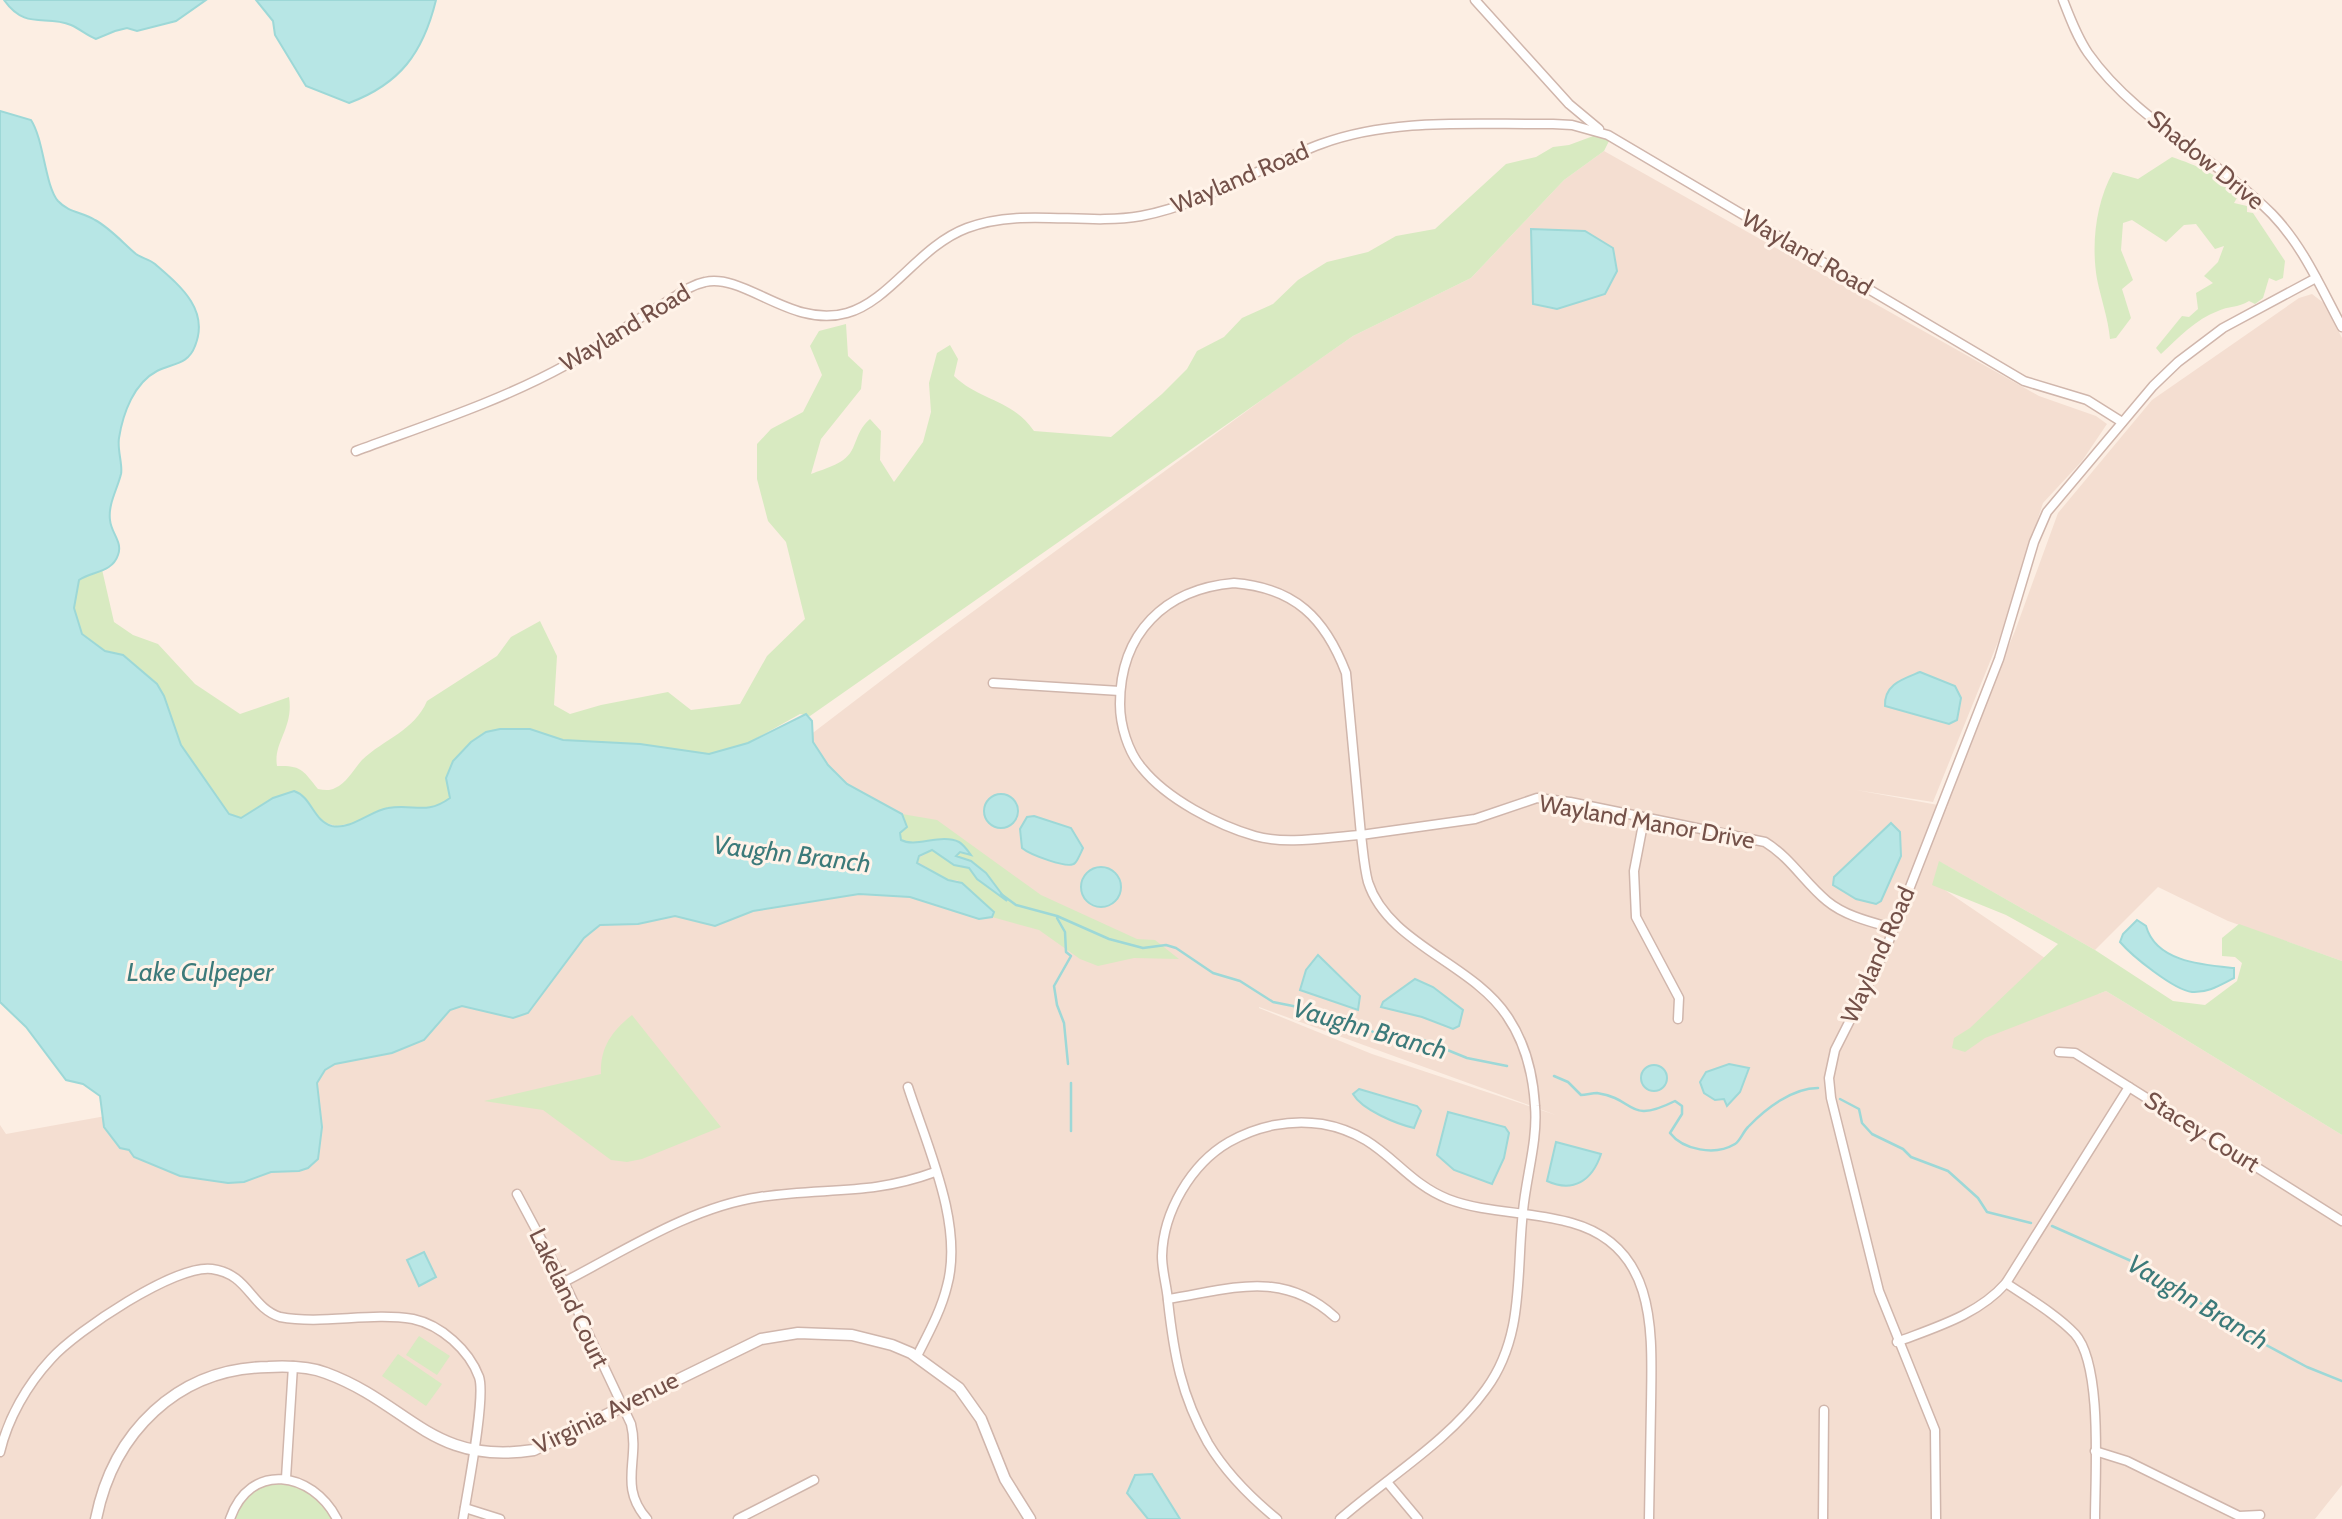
<svg xmlns="http://www.w3.org/2000/svg" width="2342" height="1519" font-family="Cabin,sans-serif">
	<style>
		.residential { fill: #f4ded1; fill-rule: evenodd }
		.green { fill: #d8eac1 }
		.water { fill: #b7e6e5; stroke: #9dd8d7; stroke-width: 2 }
		.lines { fill: none; stroke-linecap: round; stroke-linejoin: round }
		.stream { stroke: #9dd8d7; stroke-width: 2.5 }
		.minor-casing { stroke: #d0b6ac; stroke-width: 11 }
		.tertiary-casing { stroke: #d0b6ac; stroke-width: 13 }
		.minor { stroke: #fff; stroke-width: 8 }
		.tertiary { stroke: #fff; stroke-width: 10 }
		.labels { text-anchor: middle; stroke-width: 6; stroke-linejoin: round; paint-order: stroke }
		.street-label { font-size: 24px; fill: #745149; stroke: #fff3e9 }
		.water-label { font-size: 26px; font-style: italic; fill: #3c7a7a; stroke: #fff3e9 }
	</style>
	<rect width="100%" height="100%" fill="#fceee3"/>
	<path class="residential" d="M1604,151L2039,396L2096,416L2107,424L2082,461L2043,503L2000,637L1933,802L1856,790L1949,807L1941,804L2015,631L2058,513L2152,400L2299,298L2312,294L2325,304L2342,338V961L2228,921L2158,887L2095,950L1942,863L1936,884L2098,994L2106,991L2342,1135V1485L2315,1519H0V1125L6,1134L150,1108L780,758L941,635L1281,386L1353,336L1471,278L1564,180ZM1259,1008V1007L1556,1115L1372,1054Z"/>
	<g class="green">
		<path d="M1596,135L1609,141L1604,151L1564,180L1471,278L1353,336L810,716L800,714L748,743L709,754L640,744L563,740L452,794L449,801L430,811L336,826L317,820H243L225,814L101,652L78,635L72,610L73,582L101,565L114,622L133,635L158,644L195,684L240,714L289,697C294,728 273,742 277,766C301,765 303,770 318,789C324,790 330,791 335,788C347,783 353,770 362,760C384,739 414,731 427,701L497,656L511,637L540,621L557,656L554,705L570,714L601,705L668,692L691,710L740,704L767,656L805,619L786,542L768,521L757,479V444L771,429L803,412L822,375L810,346L819,331L846,324L848,356L863,370L861,389L821,439L811,474C826,468 846,464 853,448C859,435 859,429 870,419L881,431L880,460L894,482L923,442L931,412L929,383L937,353L950,345L958,359L954,376C980,401 1012,399 1034,431L1111,437L1162,394L1187,369L1197,351L1224,337L1242,318L1273,304L1298,280L1327,262L1368,252L1396,236L1435,229L1506,164L1536,157L1553,147L1569,145Z"/>
		<path d="M2172,157C2195,165 2224,176 2238,196L2234,203L2247,206V212L2253,213L2285,261L2283,278L2276,281L2269,278L2263,298L2255,304L2249,301C2238,308 2228,306 2218,311C2196,319 2178,338 2161,354L2156,348L2182,316L2189,317L2198,309L2196,293L2213,283L2204,276L2218,262L2224,246L2215,249L2196,224L2184,225L2166,242L2132,220L2123,223L2121,250L2133,280L2122,289L2131,318L2116,338L2110,339C2108,318 2101,299 2097,279C2091,244 2096,202 2113,172L2138,179Z"/>
		<path d="M902,814L937,820L1041,895L1137,939L1155,940L1179,959L1134,958L1098,966L1080,959L1039,930L992,917L994,912L957,880H948L915,860L933,850L954,865L969,868L977,879L1005,899L993,881L971,861L956,856L960,852L970,854C943,825 922,851 901,840L899,833L905,819Z"/>
		<polygon points="1939,861 2095,950 2173,1001 2205,1005 2237,981 2242,963 2235,957 2222,956 2222,938 2239,924 2342,961 2342,1135 2106,991 1985,1038 1965,1052 1952,1048 1954,1038 1970,1028 2058,944 2006,915 1932,885"/>
		<path d="M632,1015L721,1127L642,1159L627,1162L611,1160L543,1110L484,1101L601,1074C600,1047 612,1031 632,1015Z"/>
		<polygon points="419,1336 450,1356 437,1375 406,1355"/>
		<polygon points="398,1354 442,1384 426,1406 382,1376"/>
		<polygon points="286,1478 316,1492 336,1519 230,1519 251,1489"/>
	</g>
	<g class="water">
		<path d="M4,0H206L176,21L137,31L127,28L115,31L96,39C86,35 80,29 71,25C45,14 26,31 4,0Z"/>
		<path d="M256,0H436C423,53 400,84 349,103L306,86L275,35L273,21Z"/>
		<path d="M0,111L31,120C44,140 45,186 58,201C69,213 83,212 95,220C110,228 123,243 136,254C141,258 149,259 155,264C179,285 210,309 195,346C188,365 173,363 157,371C134,383 123,413 119,438C117,450 123,465 121,474C117,490 108,504 110,520C111,533 123,542 118,555C112,573 92,571 79,580L74,608L82,634L105,651L123,655L157,684L164,696L181,745L229,814L241,818L273,798L294,791C312,797 313,821 332,826C351,830 370,811 388,808C414,803 425,816 450,798L446,778L453,761L471,742L486,732L500,729H530L563,740L640,744L709,754L748,743L806,714L812,721L813,742L828,765L847,784L902,814L907,827L900,833L901,840C916,848 941,833 959,842C963,844 968,851 971,855L960,852L956,856L971,861L986,873L1007,901L977,879L969,868L954,865L932,850L919,856L917,863L948,880L962,883L994,912L992,917L979,919L910,897L859,894L753,911L715,926L675,916L638,924L600,925L584,938L528,1013L513,1018L462,1006L450,1010L424,1040L392,1053L335,1064L325,1070L317,1083L322,1127L318,1159L308,1168L299,1171L271,1172L244,1182L228,1183L180,1176L134,1157L129,1150L120,1148L104,1127L100,1096L83,1084L66,1080L26,1027L0,1002Z"/>
		<polygon points="1531,229 1585,231 1613,248 1617,271 1605,294 1557,309 1533,304"/>
		<path d="M1920,672L1955,686L1961,698L1957,720L1949,724L1885,706C1884,684 1903,679 1920,672Z"/>
		<circle cx="1001" cy="811" r="17"/>
		<path d="M1034,816L1071,828L1083,848C1081,852 1078,860 1075,863C1069,870 1029,854 1022,848L1020,829L1027,817Z"/>
		<polygon points="1891,823 1900,832 1901,856 1881,901 1876,904 1856,899 1833,885 1834,877"/>
		<circle cx="1101" cy="887" r="20"/>
		<path d="M2137,920L2146,926C2156,962 2203,965 2234,968V978C2220,985 2208,993 2192,992C2174,990 2132,956 2120,942L2123,934Z"/>
		<polygon points="1318,955 1360,996 1358,1010 1300,990 1306,970"/>
		<polygon points="1415,979 1433,987 1463,1010 1459,1026 1453,1029 1422,1017 1381,1007 1383,1002"/>
		<polygon points="1729,1064 1749,1068 1740,1092 1727,1106 1724,1099 1715,1100 1704,1093 1700,1082 1706,1072"/>
		<circle cx="1654" cy="1078" r="13"/>
		<path d="M1359,1089L1417,1106L1421,1111L1414,1128C1397,1124 1362,1110 1353,1094Z"/>
		<polygon points="1448,1112 1505,1127 1509,1133 1504,1158 1492,1184 1454,1170 1437,1155"/>
		<path d="M1556,1142L1601,1154C1592,1181 1573,1193 1547,1181Z"/>
		<polygon points="424,1252 436,1277 419,1286 407,1260"/>
		<polygon points="1152,1474 1180,1519 1148,1519 1127,1493 1135,1475"/>
	</g>
	<g class="lines">
		<g class="stream">
			<polyline points="1001,894 1016,905 1057,916 1109,939 1143,948 1166,945 1176,948 1213,973 1240,981 1273,1002 1303,1008 1340,1024 1360,1024 1383,1038 1418,1038 1467,1058 1507,1066"/>
			<polyline points="1057,918 1065,932 1066,952 1071,956 1054,986 1057,1005 1064,1023 1068,1064"/>
			<path d="M1554,1076L1568,1082L1581,1095C1586,1095 1592,1093 1597,1093C1637,1099 1627,1125 1675,1101L1682,1106V1114L1670,1133C1683,1150 1715,1156 1735,1144C1740,1141 1743,1132 1748,1127C1765,1109 1792,1088 1818,1088"/>
			<polyline points="1071,1083 1071,1131"/>
			<polyline points="1840,1099 1859,1109 1862,1123 1872,1134 1903,1149 1911,1157 1948,1171 1978,1198 1987,1212 2031,1223"/>
			<polyline points="2052,1226 2156,1272 2240,1331 2307,1367 2342,1381"/>
		</g>
		<defs>
			<g id="minor">
				<polyline points="1475,0 1569,104 1599,129"/>
				<path d="M2063,0C2070,18 2077,37 2088,53C2135,120 2215,157 2272,214C2303,246 2321,288 2342,327"/>
				<path d="M356,451C426,425 501,401 566,365C600,346 631,322 665,303C678,295 690,285 705,282C745,273 792,329 847,313C890,301 919,246 967,228C1022,207 1084,226 1141,216C1205,204 1261,166 1321,144C1394,117 1477,125 1553,124L1572,125L1608,135L2024,381L2087,400L2122,422"/>
				<path d="M1234,583C1295,588 1325,618 1346,673L1361,835C1328,837 1287,845 1255,836C1217,825 1167,799 1142,768C1128,752 1120,725 1120,704C1120,633 1165,589 1234,583Z"/>
				<polyline points="993,683 1120,691"/>
				<polyline points="1644,819 1634,871 1636,917 1679,998 1678,1019"/>
				<polyline points="2059,1052 2075,1053 2342,1221"/>
				<path d="M908,1087C927,1146 964,1225 947,1286C941,1311 928,1334 917,1356"/>
				<path d="M517,1194L564,1282L631,1424C640,1460 618,1486 647,1519"/>
				<path d="M564,1282C626,1250 691,1207 760,1197C824,1187 870,1196 935,1172"/>
				<path d="M2006,1283C2028,1298 2056,1314 2075,1334C2103,1365 2095,1476 2095,1519"/>
				<path d="M1168,1299C1232,1289 1282,1269 1335,1317"/>
				<path d="M1897,1342C1936,1327 1978,1315 2006,1283L2129,1087"/>
				<polyline points="2095,1451 2127,1461 2239,1516 2260,1515"/>
				<path d="M0,1452C8,1418 27,1385 51,1359C76,1331 176,1264 212,1269C249,1274 250,1307 280,1317C323,1325 369,1312 413,1319C441,1325 469,1350 479,1377C486,1397 467,1493 463,1519"/>
				<polyline points="286,1478 293,1366"/>
				<polyline points="1387,1482 1418,1519"/>
				<polyline points="465,1508 500,1519"/>
				<path d="M230,1519C250,1461 312,1471 337,1519"/>
				<polyline points="738,1519 814,1480"/>
				<path d="M1277,1519C1250,1497 1226,1473 1208,1443C1181,1395 1174,1355 1168,1301C1167,1287 1162,1271 1162,1256C1163,1212 1191,1164 1229,1142C1257,1126 1290,1119 1322,1124C1385,1135 1398,1179 1448,1199C1487,1214 1532,1211 1572,1223C1658,1247 1652,1333 1651,1405C1650,1443 1650,1481 1649,1519"/>
				<path d="M1340,1519C1388,1477 1448,1442 1486,1389C1525,1336 1516,1273 1523,1211C1526,1177 1538,1140 1535,1106C1533,1074 1525,1042 1507,1016C1472,963 1388,944 1368,882C1364,867 1363,850 1361,835L1475,819L1537,798L1570,802L1765,842C1791,858 1804,882 1827,901C1845,916 1871,922 1892,928"/>
				<polyline points="1823,1519 1824,1410"/>
				<polyline points="1936,1519 1935,1430 1879,1291 1831,1098 1829,1078 1835,1050 1885,951 1999,659 2034,542 2047,512 2153,386 2178,362 2223,328 2316,278"/>
			</g>
			<path id="tertiary" d="M96,1519C113,1433 177,1368 268,1367C287,1366 308,1366 326,1373C410,1404 431,1466 534,1450L761,1339L798,1333L852,1335L892,1345L911,1353L959,1388L981,1419L1005,1479L1030,1519"/>
		</defs>
		<use href="#minor" class="minor-casing"/>
		<use href="#tertiary" class="tertiary-casing"/>
		<use href="#minor" class="minor"/>
		<use href="#tertiary" class="tertiary"/>
	</g>
	<g class="labels">
		<g class="street-label">
			<text transform="translate(2206 160) rotate(39)" y="8">Shadow Drive</text>
			<text transform="translate(1240 178) rotate(-23)" y="8">Wayland Road</text>
			<text transform="translate(1807 253) rotate(30)" y="8">Wayland Road</text>
			<text transform="translate(625 328) rotate(-31)" y="8">Wayland Road</text>
			<text transform="translate(1647 822) rotate(10)" y="8">Wayland Manor Drive</text>
			<text transform="translate(1878 955) rotate(-66)" y="8">Wayland Road</text>
			<text transform="translate(2202 1132) rotate(32)" y="8">Stacey Court</text>
			<text transform="translate(569 1298) rotate(64)" y="8">Lakeland Court</text>
			<text transform="translate(606 1413) rotate(-26)" y="8">Virginia Avenue</text>
		</g>
		<g class="water-label">
			<text transform="translate(792 854) rotate(7)" y="9">Vaughn Branch</text>
			<text x="200" y="981">Lake Culpeper</text>
			<text transform="translate(1370 1029) rotate(16)" y="9">Vaughn Branch</text>
			<text transform="translate(2198 1302) rotate(31)" y="9">Vaughn Branch</text>
		</g>
	</g>
</svg>
